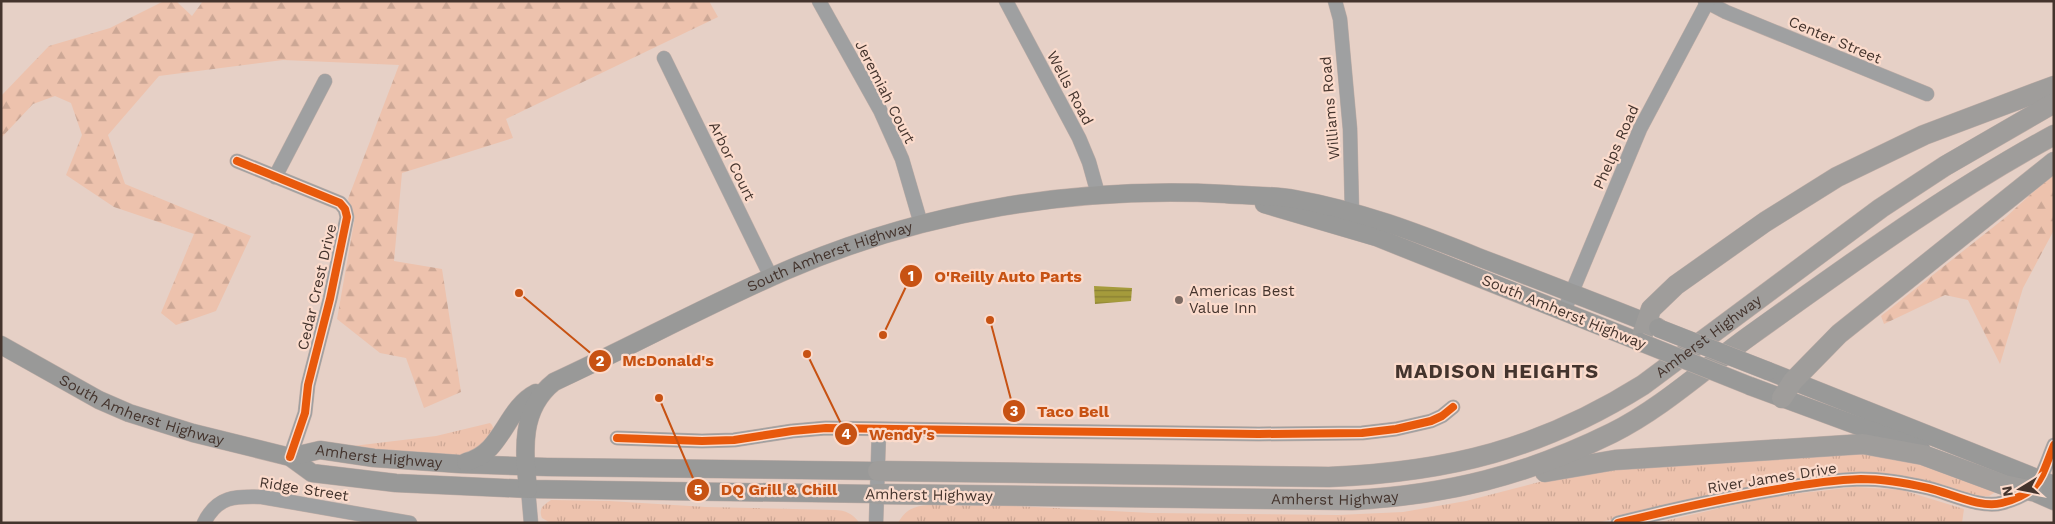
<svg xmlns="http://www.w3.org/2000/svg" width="2055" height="524" font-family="'Work Sans',sans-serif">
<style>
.grass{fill:url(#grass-tufts)}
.forest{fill:url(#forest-firs)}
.water{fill:url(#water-rules)}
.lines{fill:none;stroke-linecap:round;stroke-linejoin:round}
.minor-casing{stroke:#c0aea7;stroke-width:15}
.major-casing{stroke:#c0aea7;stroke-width:19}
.highway-casing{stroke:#c0aea7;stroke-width:21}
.minor{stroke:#9fa0a1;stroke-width:14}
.major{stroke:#999998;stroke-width:18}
.highway{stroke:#9f9d9b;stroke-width:20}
.major-bridge-casing{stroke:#c0aea7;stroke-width:19;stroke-linecap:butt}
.major-bridge{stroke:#999998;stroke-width:18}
.cycleway-casing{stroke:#fbdbcc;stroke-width:11}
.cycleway{stroke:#e8590c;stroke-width:8}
.poi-dot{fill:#7d6b63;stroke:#fbdbcc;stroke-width:2}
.labels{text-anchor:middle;stroke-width:4.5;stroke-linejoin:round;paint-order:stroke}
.street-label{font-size:15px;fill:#44342d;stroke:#fbdbcc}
.poi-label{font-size:15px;fill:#44342d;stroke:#fbdbcc;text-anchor:start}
.district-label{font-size:20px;font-weight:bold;letter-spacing:1px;fill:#44342d;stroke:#fbdbcc}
.leader{fill:none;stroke:#c75213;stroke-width:2}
.callout-dot{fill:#c75213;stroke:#fbdbcc;stroke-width:2}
.mark-label{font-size:15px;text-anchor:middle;font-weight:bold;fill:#fff}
.callout-label{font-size:16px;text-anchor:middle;font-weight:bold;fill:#c75213;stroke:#fbdbcc;stroke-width:4.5;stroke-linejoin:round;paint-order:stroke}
</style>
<defs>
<pattern id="grass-tufts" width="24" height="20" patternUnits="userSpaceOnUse" patternTransform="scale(1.25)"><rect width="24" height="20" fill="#edc2ad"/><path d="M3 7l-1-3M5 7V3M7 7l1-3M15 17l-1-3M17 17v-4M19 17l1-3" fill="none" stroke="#cca795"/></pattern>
<pattern id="forest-firs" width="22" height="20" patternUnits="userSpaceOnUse" patternTransform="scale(1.25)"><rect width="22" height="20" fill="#edc2ad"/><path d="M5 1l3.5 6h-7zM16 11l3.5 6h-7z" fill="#cca795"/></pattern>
<pattern id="water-rules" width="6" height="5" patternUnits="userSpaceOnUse" patternTransform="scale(1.25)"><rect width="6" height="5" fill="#a59b3b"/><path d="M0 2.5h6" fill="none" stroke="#887f32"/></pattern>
</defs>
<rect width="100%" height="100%" fill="#e6d0c6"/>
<g class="grass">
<polygon points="490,423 492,425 494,430 470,457 426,455 353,446 436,436"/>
<path d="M 1807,450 L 1897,455 L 1994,489 L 1994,493 L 1989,496 L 1976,496 L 1901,477 L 1623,517 L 1596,523 L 898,523 C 905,510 914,506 928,505 L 1015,506 L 1151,513 L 1338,515 L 1403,512 L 1466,501 L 1589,469 Z"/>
<polygon points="1855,487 1902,490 1964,509 1962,523 1656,523 1768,497"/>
<path d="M 551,500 L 609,501 L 706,507 L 835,510 C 845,510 854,514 859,523 L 549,522 L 542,518 C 538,508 544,505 551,500 Z"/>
</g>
<g class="forest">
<polygon points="164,1 176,1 192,16 203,1 709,1 718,17 506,119 513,138 402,173 394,261 442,269 461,392 424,408 406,358 380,353 337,319 355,217 348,199 399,65 283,60 159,76 108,135 125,184 251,236 216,311 176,325 161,313 194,234 114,207 66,175 82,135 71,103 55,96 33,104 1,138 1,96 49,46 110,28"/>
<polygon points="2054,173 2054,230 2023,288 2000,364 1968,300 1945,295 1884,324 1881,316 2006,217"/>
</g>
<polygon class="water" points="1094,286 1132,288 1131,301 1095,304"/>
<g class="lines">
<defs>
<g id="minor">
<polyline points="819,1 880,110 902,159 921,224"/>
<polyline points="1006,1 1079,138 1089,162 1098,194"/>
<polyline points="1335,1 1340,19 1350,129 1352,212"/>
<polyline points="1705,1 1726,12 1927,94"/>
<polyline points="664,58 771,277"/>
<polyline points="237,161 340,203 345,209 347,217 330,299 308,385 305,413 290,457"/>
<polyline points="275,177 325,81"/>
<polyline points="1564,311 1640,129 1708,1"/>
<polyline points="617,438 702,441 734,440 792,431 826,428 1259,434 1362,433 1396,429 1431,421 1442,416 1453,407"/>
<polyline points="528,489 531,523"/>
<path d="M 204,523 C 217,496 235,496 262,497 L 410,523"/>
<polyline points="876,523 879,430"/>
<path d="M 1618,523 C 1671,510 1724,498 1778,489 C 1806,484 1833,480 1861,479 C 1883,479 1906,483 1928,488 C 1950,493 1981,509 2002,503 C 2041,492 2040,479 2054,445"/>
</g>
<g id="major">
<polyline points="1264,204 1376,237 1640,342"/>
<path id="s1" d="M 1,345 L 99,400 L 129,413 L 193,433 L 290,457 L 312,473 L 396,483 L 528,489 L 877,494"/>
<polyline points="1768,371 2054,485"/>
<polyline points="1750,386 1921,449"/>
<path id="s2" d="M 290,457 L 320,450 L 374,458 L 459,464 L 547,467 L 878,471"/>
<path d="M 466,462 C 503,453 505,409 536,393"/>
<polyline points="2020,486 2054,501"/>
<path id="s3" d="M 528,489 C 524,450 520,409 554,382 C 632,346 707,305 785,271 C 923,211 1075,186 1225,194 C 1248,196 1272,195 1295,199 C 1358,210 1418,233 1478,257 C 1538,280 1598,303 1658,327"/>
</g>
<g id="highway">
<polyline points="1640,342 1651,309 1676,285 1765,222 1837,177 1924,135 2054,86"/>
<polyline points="1782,398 1793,381 1839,334 2054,162"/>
<path id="s4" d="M 878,471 L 1329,477 C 1449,472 1541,449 1643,385 L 1881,208 L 1945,166 L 2054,103"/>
<polyline points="1545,472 1615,460 1863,444 1923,455 2004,485 2032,491"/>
<path id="s5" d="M 877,494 L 1352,500 C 1447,495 1527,475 1612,433 C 1662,408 1705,368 1751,335 C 1849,265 1947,193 2054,135"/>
</g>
</defs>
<use href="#minor" class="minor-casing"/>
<use href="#major" class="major-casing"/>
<use href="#highway" class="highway-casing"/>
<use href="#minor" class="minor"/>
<use href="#major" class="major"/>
<use href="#highway" class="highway"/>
<defs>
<g id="major-bridge">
<polyline points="1658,328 1768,371"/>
<polyline points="1640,342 1750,386"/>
</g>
</defs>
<use href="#major-bridge" class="major-bridge-casing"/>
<use href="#major-bridge" class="major-bridge"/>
<defs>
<g id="cycleway">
<polyline points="237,161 340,203 345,209 347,217 330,299 308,385 305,413 290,457"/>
<polyline points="617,438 702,441 734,440 792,431 826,428 1259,434 1362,433 1396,429 1431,421 1442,416 1453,407"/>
<path d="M 1618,523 C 1671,510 1724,498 1778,489 C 1806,484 1833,480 1861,479 C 1883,479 1906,483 1928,488 C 1950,493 1981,509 2002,503 C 2041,492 2040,479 2054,445"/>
</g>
</defs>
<use href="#cycleway" class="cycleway-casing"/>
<use href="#cycleway" class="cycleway"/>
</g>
<circle class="poi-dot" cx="1179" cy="300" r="5"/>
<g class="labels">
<g class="street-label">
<text transform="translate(1835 40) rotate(23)" y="5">Center Street</text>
<text transform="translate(1070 88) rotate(62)" y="5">Wells Road</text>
<text transform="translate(885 92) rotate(63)" y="5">Jeremiah Court</text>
<text transform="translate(1330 108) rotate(-95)" y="5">Williams Road</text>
<text transform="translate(1616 147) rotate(-66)" y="5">Phelps Road</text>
<text transform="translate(732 161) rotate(64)" y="5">Arbor Court</text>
<text dy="5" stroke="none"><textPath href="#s3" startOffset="419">South Amherst Highway</textPath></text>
<text transform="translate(317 287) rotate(-77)" y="5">Cedar Crest Drive</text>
<text transform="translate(1564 312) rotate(22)" y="5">South Amherst Highway</text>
<text dy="5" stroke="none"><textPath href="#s4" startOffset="864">Amherst Highway</textPath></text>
<text dy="5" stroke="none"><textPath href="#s1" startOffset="156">South Amherst Highway</textPath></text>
<text dy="5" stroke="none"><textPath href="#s2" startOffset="90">Amherst Highway</textPath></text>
<text transform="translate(1772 478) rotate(-9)" y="5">River James Drive</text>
<text transform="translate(304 489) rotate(9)" y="5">Ridge Street</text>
<text transform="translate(929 495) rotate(1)" y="5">Amherst Highway</text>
<text dy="5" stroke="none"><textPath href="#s5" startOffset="458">Amherst Highway</textPath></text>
</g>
<g class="poi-label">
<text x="1189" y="296">Americas Best<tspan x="1189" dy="17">Value Inn</tspan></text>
</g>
<g class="district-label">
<text x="1497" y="378">MADISON HEIGHTS</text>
</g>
</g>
<path class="leader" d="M883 335L911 276M519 293L600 361M990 320L1014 411M807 354L846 434M659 398L698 490"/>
<g class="callout-dot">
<circle cx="883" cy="335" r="5"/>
<circle cx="519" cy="293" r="5"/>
<circle cx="990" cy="320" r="5"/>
<circle cx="807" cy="354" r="5"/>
<circle cx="659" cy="398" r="5"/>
<circle cx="911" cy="276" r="12"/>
<circle cx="600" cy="361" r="12"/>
<circle cx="1014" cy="411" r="12"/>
<circle cx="846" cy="434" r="12"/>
<circle cx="698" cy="490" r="12"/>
</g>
<g class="mark-label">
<text x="911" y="281">1</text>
<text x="600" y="366">2</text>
<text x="1014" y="416">3</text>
<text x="846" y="439">4</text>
<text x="698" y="495">5</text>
</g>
<g class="callout-label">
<text x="1008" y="282">O'Reilly Auto Parts</text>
<text x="668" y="366">McDonald's</text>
<text x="1073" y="417">Taco Bell</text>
<text x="902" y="440">Wendy's</text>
<text x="779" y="495">DQ Grill &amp; Chill</text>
</g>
<rect width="2055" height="524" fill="none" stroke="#44342d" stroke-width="5"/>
<g transform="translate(2020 489) rotate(260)" stroke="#fbdbcc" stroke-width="4" paint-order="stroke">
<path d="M0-4L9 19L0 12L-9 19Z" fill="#44342d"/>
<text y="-8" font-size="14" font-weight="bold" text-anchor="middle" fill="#44342d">N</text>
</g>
</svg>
